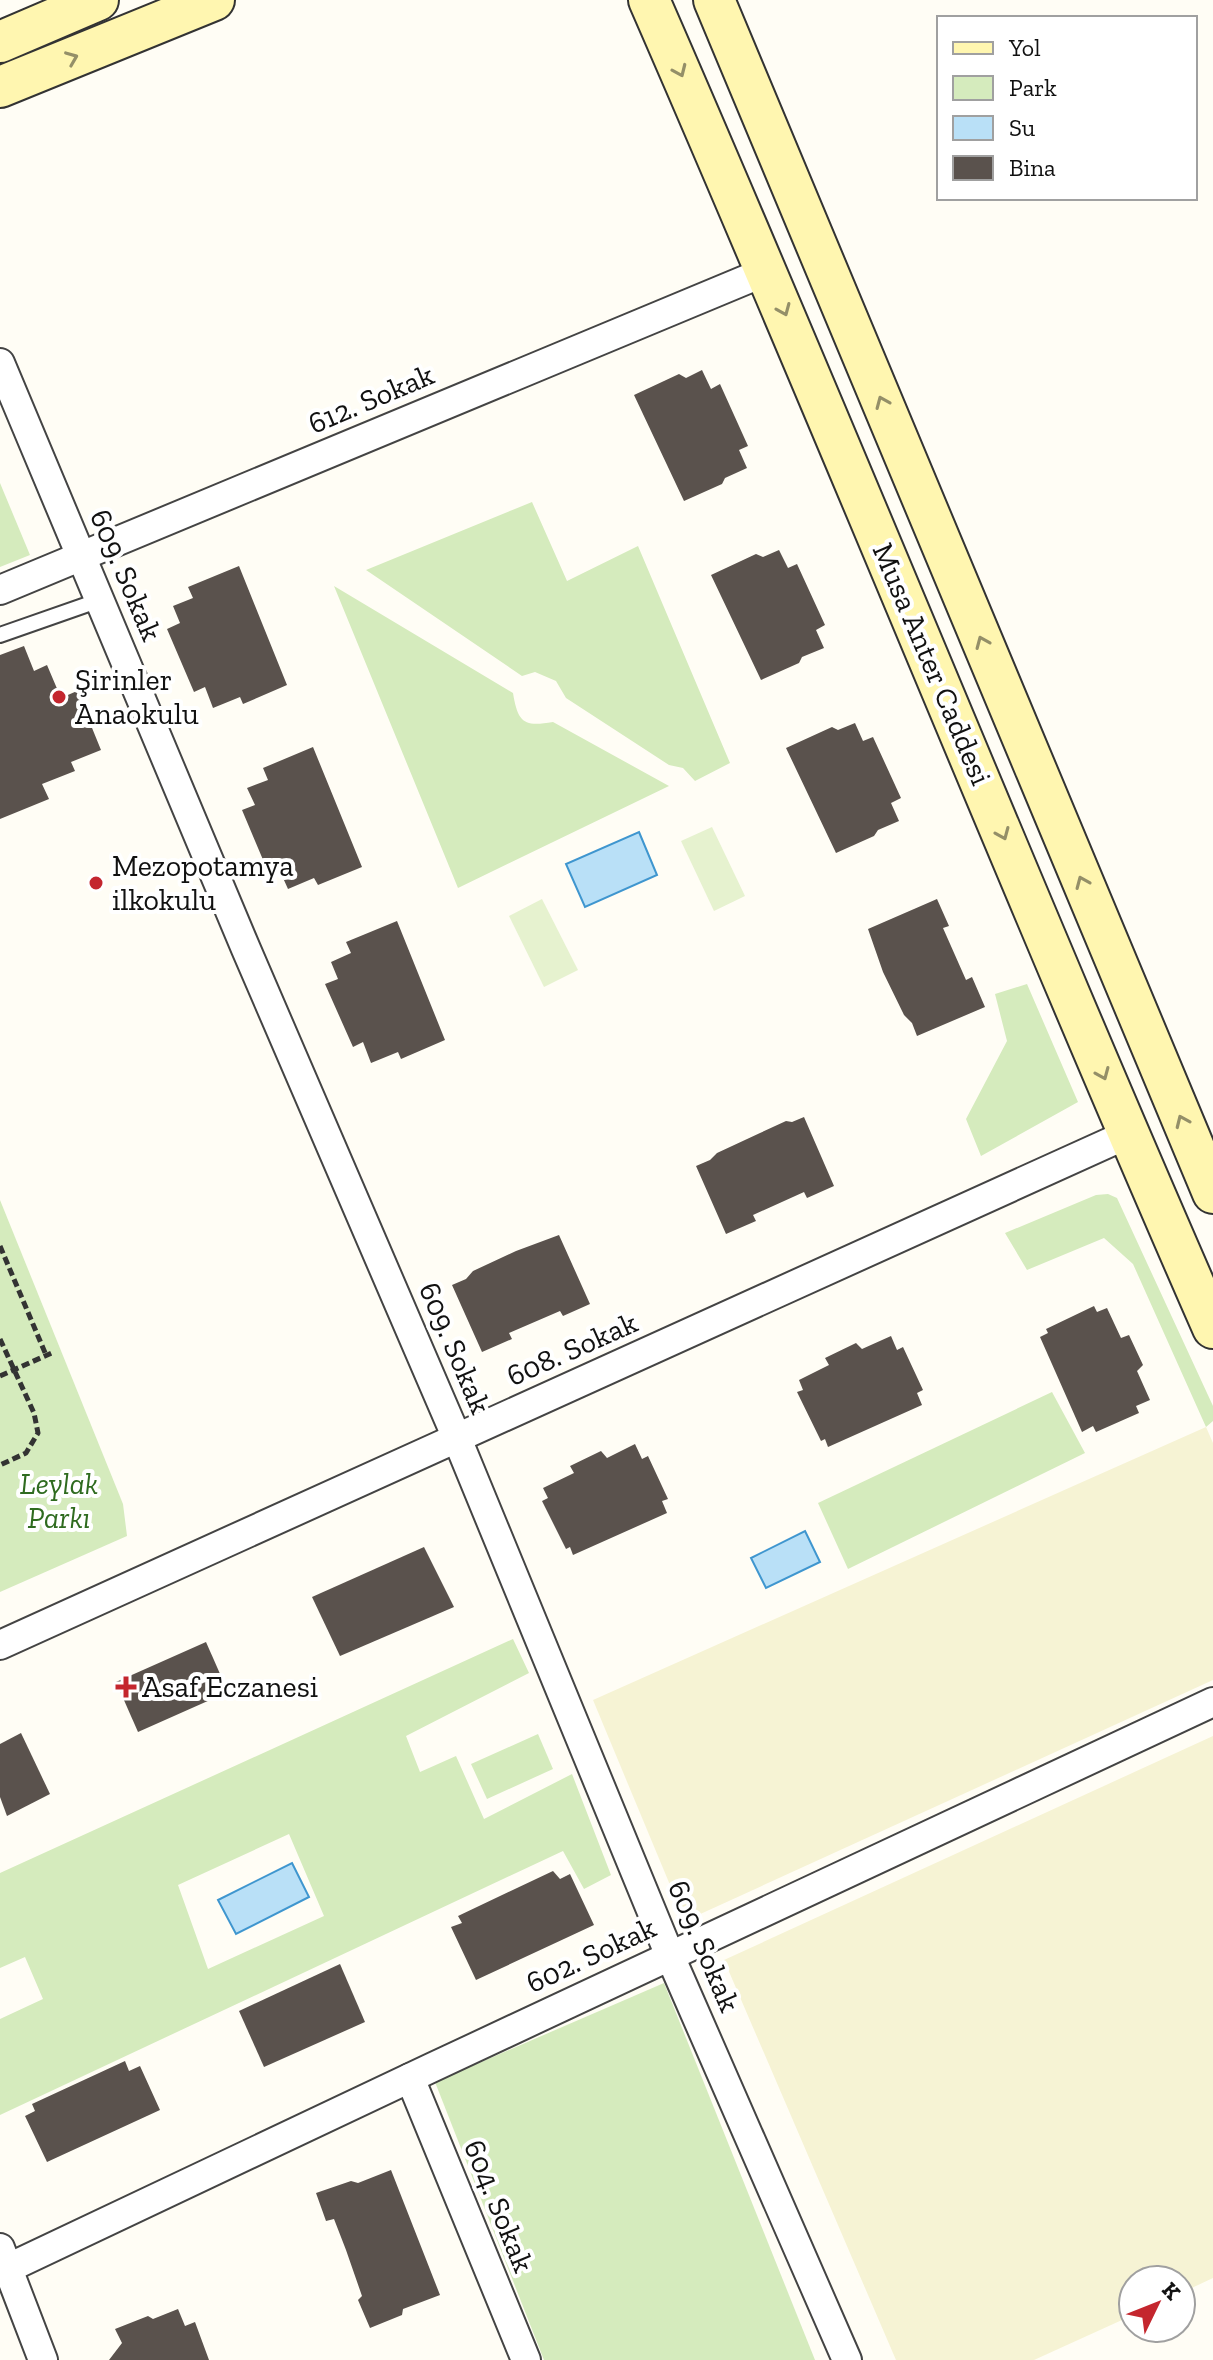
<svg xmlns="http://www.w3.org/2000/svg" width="1213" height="2360" font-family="'Zilla Slab',serif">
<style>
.farmland{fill:#f6f3d4}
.green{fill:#d5ebbd;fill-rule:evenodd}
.pitch{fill:#e6f2cf}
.water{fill:#b9e0f7;stroke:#3f96cf;stroke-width:2}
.building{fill:#5a524d}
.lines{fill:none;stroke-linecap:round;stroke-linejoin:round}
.service-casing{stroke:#444;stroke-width:18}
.minor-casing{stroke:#444;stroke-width:32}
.secondary-casing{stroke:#333;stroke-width:44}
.path{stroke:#333;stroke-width:5;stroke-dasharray:8 4;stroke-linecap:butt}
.service{stroke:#fff;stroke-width:14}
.minor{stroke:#fff;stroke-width:28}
.secondary{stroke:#fff6b0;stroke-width:40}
.oneway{stroke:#948f68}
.poi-dot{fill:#c4262e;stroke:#fff;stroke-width:3}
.labels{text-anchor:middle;stroke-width:8;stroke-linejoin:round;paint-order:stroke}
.street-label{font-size:30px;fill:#111;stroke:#fff}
.poi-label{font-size:30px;fill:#111;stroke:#fff;text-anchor:start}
.park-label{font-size:30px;font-style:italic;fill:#2f6b1f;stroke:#fff}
</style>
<rect width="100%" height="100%" fill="#fffdf5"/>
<g class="farmland">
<polygon points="1206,1427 1213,1443 1213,1680 685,1921 593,1700"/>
<polygon points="1213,1736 1213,2278 1181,2293 1181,2280 1133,2280 1133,2315 1034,2360 896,2360 724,1960"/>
</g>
<g class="green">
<polygon points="0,483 30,555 0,567"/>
<polygon points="532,502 567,581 638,546 730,763 695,781 683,768 669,765 566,698 556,681 535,672 522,676 366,570"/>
<path d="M 334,586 L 513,693 C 518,723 524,727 553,722 L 669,786 L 458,888 Z"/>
<polygon points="1027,984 1078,1102 981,1156 966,1119 1007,1041 995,994"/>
<polygon points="1108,1194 1117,1198 1213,1406 1213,1421 1206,1427 1133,1264 1104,1238 1027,1270 1005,1233 1096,1195"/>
<polygon points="0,1200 123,1504 127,1536 0,1592"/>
<polygon points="1052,1392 1085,1453 848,1569 818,1503"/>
<path d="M 513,1639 L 529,1673 L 406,1736 L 420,1772 L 456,1756 L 484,1819 L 572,1774 L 611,1875 L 584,1889 L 563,1851 L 0,2115 L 0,2019 L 43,1999 L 25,1957 L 0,1968 L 0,1873 ZM 289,1834 L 324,1916 L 208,1969 L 178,1885 Z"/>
<polygon points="538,1734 553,1769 487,1799 471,1764"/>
<polygon points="664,1983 815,2360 544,2360 435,2082"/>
</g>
<g class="pitch">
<polygon points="712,827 745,896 714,911 681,841"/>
<polygon points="542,899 578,970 544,987 509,916"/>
</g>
<g class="water">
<polygon points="639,832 657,875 585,907 566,864"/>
<polygon points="805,1531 820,1562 766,1588 751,1558"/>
<polygon points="292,1863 309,1897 236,1934 218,1900"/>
</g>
<g class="building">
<polygon points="702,370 711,389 720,384 748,446 739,450 747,468 725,478 722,484 684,501 634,395 679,374 686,378"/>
<polygon points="779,550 788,568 797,564 825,625 816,630 824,648 802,657 799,663 761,680 711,575 756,554 763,557"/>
<polygon points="239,566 287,685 243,704 240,697 213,708 205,687 194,692 167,629 180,623 173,606 193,598 188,587"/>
<polygon points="24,646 34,671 47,665 61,698 77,691 101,750 71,762 75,771 42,784 49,799 0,819 0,655"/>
<polygon points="855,723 863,741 873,737 901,798 891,803 899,821 878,830 874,836 836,853 786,748 832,727 838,730"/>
<polygon points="313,747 362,867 318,885 314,878 288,889 279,869 269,874 242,810 255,805 247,788 268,780 263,768"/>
<polygon points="937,899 949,926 943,928 966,980 972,977 985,1007 917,1036 912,1023 904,1015 883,972 868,929"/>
<polygon points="397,921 445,1040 401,1059 398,1052 371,1063 363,1042 353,1047 325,984 338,979 331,962 351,953 346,942"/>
<polygon points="804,1117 834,1186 807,1198 804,1192 753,1215 756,1221 726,1234 696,1166 710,1160 717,1153 760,1133 786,1121 792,1122"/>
<polygon points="559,1235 590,1304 563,1316 560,1311 509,1333 512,1339 482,1352 452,1285 466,1279 473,1271 516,1251"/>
<polygon points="1094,1306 1097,1312 1107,1308 1121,1338 1129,1335 1143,1365 1137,1371 1150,1400 1136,1406 1139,1413 1096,1432 1093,1426 1082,1432 1040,1337 1048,1333 1046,1329"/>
<polygon points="891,1336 897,1350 903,1347 923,1390 917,1393 922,1405 828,1447 825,1439 821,1441 797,1392 803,1390 799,1380 829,1365 825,1358 856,1343 862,1349"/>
<polygon points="635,1444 642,1459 648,1456 668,1499 662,1501 667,1513 573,1555 570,1547 566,1549 542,1501 548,1498 543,1488 574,1473 570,1466 601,1451 607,1458"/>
<polygon points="424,1547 454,1607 340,1656 312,1597"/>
<polygon points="206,1642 228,1692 138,1732 116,1682"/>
<polygon points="21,1733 50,1794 7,1816 0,1797 0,1744"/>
<polygon points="553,1871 560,1879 570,1874 594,1925 476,1980 451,1927 462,1923 458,1916"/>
<polygon points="340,1964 365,2022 264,2067 239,2011"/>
<polygon points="125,2061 129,2071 140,2066 160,2110 47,2162 25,2116 35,2111 32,2104"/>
<polygon points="391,2170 440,2295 403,2309 402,2315 370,2328 358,2300 362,2296 346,2250 334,2219 326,2221 316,2193 351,2181 358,2183"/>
<polygon points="178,2309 185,2326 195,2322 209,2360 109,2360 122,2343 115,2329 148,2316 153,2319"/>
</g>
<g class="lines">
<defs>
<polyline id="service" points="0,635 100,600"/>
<g id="minor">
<polyline points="0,363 246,949 456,1436 670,1956 847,2360"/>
<polyline points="0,590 767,271"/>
<polyline points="0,1645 1128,1134"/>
<polyline points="410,2078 526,2360"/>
<polyline points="0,2248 43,2360"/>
<polyline points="0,2272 431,2068 1213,1702"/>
</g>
<g id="secondary">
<path d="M 649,0 C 842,441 1020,888 1213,1328"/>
<polyline points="714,0 1213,1193"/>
<polyline points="0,42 98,0"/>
<polyline points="0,87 214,0"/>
</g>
</defs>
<use href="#service" class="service-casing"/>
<use href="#minor" class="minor-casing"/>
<use href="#secondary" class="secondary-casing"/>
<g class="path">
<polyline points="0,1246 46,1355"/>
<polyline points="0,1339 34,1413 38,1433 26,1453 0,1465"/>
<polyline points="0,1376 54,1352"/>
</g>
<use href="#service" class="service"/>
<use href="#minor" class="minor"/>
<use href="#secondary" class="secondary"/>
</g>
<defs><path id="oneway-chevron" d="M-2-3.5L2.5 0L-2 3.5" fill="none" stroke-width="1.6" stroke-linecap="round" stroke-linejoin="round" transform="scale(2)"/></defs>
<g class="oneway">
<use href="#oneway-chevron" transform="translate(72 58) rotate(-22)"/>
<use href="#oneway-chevron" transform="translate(680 71) rotate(66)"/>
<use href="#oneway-chevron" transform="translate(784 310) rotate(67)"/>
<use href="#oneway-chevron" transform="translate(882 402) rotate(-113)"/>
<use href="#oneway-chevron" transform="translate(982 642) rotate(-113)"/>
<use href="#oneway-chevron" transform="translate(1003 834) rotate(67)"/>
<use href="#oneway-chevron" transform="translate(1082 882) rotate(-113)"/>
<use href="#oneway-chevron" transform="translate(1103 1074) rotate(67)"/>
<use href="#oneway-chevron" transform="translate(1182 1121) rotate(-114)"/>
</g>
<g class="poi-dot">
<circle cx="59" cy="697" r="8"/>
<circle cx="96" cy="883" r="8"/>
<path d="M122 1675h8v8h8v8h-8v8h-8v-8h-8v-8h8z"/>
</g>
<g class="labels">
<g class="street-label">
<text transform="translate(371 399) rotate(-23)" y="10">612. Sokak</text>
<text transform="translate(126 575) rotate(67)" y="10">609. Sokak</text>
<text transform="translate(932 664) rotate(67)" y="10">Musa Anter Caddesi</text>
<text transform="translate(455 1348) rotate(67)" y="10">609. Sokak</text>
<text transform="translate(572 1349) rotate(-24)" y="10">608. Sokak</text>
<text transform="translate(704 1946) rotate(67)" y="10">609. Sokak</text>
<text transform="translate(591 1955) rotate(-25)" y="10">602. Sokak</text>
<text transform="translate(499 2206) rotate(68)" y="10">604. Sokak</text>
</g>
<g class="poi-label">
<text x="75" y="690">Şirinler<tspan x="75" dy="34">Anaokulu</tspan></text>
<text x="112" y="876">Mezopotamya<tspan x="112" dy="34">ilkokulu</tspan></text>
<text x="142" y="1697">Asaf Eczanesi</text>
</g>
<g class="park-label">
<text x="59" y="1494">Leylak<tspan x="59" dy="34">Parkı</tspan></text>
</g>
</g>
<rect x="937" y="16" width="260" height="184" fill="#ffffff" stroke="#a0a0a0" stroke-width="2"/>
<rect x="953" y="42" width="40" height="12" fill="#fff6b0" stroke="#a0a0a0" stroke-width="2"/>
<text x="1009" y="56" font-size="24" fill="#111111">Yol</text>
<rect x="953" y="76" width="40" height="24" fill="#d5ebbd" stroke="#a0a0a0" stroke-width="2"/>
<text x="1009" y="96" font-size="24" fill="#111111">Park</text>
<rect x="953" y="116" width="40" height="24" fill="#b9e0f7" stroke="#a0a0a0" stroke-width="2"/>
<text x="1009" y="136" font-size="24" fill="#111111">Su</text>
<rect x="953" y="156" width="40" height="24" fill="#5a524d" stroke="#a0a0a0" stroke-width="2"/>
<text x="1009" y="176" font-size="24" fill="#111111">Bina</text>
<g transform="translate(1157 2304) rotate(47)"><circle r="38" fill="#ffffff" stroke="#a0a0a0" stroke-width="2"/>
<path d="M0-6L14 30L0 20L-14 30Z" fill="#c4262e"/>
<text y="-12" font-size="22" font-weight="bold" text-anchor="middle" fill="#111111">K</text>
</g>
</svg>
